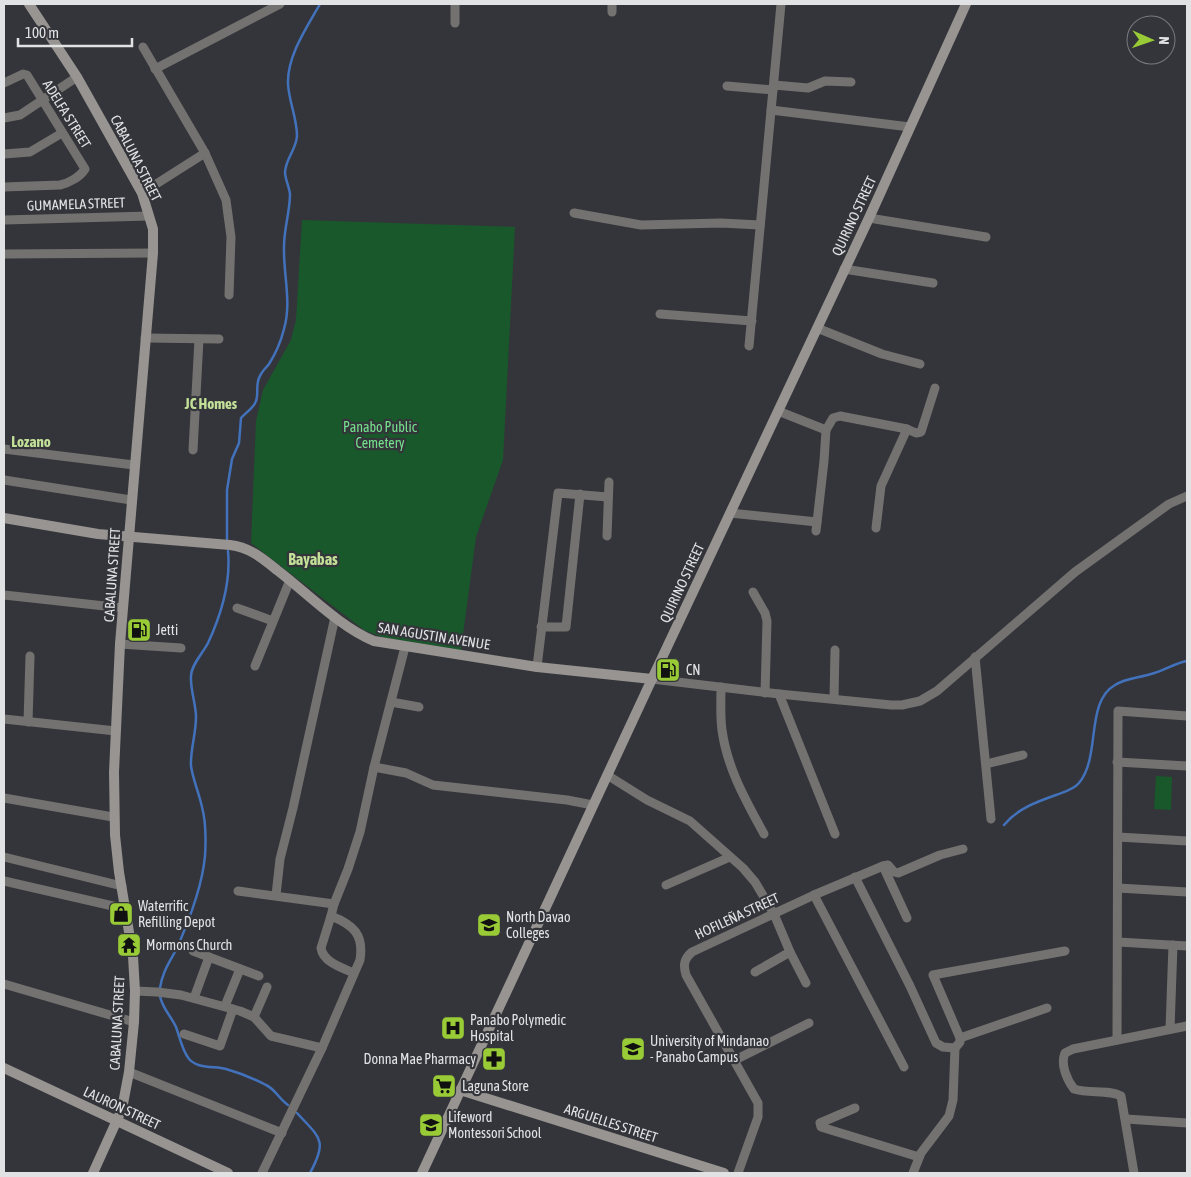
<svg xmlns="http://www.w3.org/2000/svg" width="1191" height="1177" font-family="'Asap Condensed',sans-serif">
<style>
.green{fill:#19582b}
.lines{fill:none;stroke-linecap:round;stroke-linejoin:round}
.stream{stroke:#4372bc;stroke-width:2.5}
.street{stroke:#747270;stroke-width:9}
.secondary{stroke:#979491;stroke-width:10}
.labels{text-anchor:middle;stroke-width:4.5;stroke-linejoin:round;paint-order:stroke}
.street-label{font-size:14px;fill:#e1e2e4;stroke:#34353a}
.park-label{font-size:14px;fill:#74e28d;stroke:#34353a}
.poi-label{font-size:14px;fill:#e1e2e4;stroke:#34353a;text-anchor:start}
.neighbourhood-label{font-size:15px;font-weight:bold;fill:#c2e098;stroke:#34353a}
.quarter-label{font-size:16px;font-weight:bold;fill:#c2e098;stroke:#34353a}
</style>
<rect width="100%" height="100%" fill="#34353a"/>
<g class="green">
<polygon points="302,220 515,227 503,460 476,537 461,650 382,637 364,630 251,543 256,421 263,390 291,340 296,320"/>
<polygon points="1156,776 1172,777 1171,810 1154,809"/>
</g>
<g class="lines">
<g class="stream">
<path d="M 227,539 L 227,490 L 232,459 L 239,443 L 241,418 C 246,412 254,408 256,401 C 259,393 255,384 260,376 C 262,371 266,368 269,364 C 276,353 281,341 284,329 C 292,302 283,274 284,246 C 284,229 290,211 290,194 C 289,186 285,179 285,172 C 286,158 296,150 297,136 C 297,118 289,102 288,84 C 287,56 307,27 320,4"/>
<path d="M 1004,825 C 1017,809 1036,802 1056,795 C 1064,792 1073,790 1079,783 C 1101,757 1085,702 1115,685 C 1126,678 1139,678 1151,674 C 1164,671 1175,663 1187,661"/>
<path d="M 160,988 C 162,973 169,963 176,950 C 189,921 202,888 205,856 C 206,840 206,822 202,807 C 199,793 193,780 191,766 C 190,751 196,734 196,717 C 196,704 190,689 191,676 C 191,665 203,653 208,643 C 221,615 231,583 228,551"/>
<path d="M 160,996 C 162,1008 171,1016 176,1027 C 180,1038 182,1050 189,1059 C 198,1069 214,1066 226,1069 C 240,1073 253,1078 266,1085 C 275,1089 279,1099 288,1105"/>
<path d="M 297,1113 C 320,1138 328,1140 310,1173"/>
</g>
<g class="street">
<polyline points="455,4 455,23"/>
<polyline points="612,12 612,4"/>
<polyline points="143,47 205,153 226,200 231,237 229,295"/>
<polyline points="155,69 280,4"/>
<path d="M 4,83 L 23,74 L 27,75 L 85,169 C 80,177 69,183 60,185 L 4,187"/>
<polyline points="774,85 808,88 825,81 851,82"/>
<polyline points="727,86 773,90"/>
<polyline points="771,110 910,127"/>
<polyline points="4,118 20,115 77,77"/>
<polyline points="4,154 30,152 62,133"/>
<polyline points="142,193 205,153"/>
<polyline points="574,213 641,225 721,223 760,225"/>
<polyline points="869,218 986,237"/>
<polyline points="4,220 149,216"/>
<polyline points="4,254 153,253"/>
<polyline points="844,269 933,283"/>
<polyline points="660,314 752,321"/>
<polyline points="817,328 882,354 920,364"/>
<polyline points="145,338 219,339"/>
<polyline points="749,346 781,4"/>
<polyline points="778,411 826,430"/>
<polyline points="4,449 134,465"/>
<polyline points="193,450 199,339"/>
<polyline points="4,480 131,500"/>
<polyline points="730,513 817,522"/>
<polyline points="876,528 881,486 907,429"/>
<polyline points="816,531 824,461 826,430 833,418 840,416 907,429 916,433 921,432 935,388"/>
<polyline points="607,536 609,482"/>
<polyline points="753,592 765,613 767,621 765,693"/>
<polyline points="4,595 123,608"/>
<polyline points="237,608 273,621"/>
<polyline points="541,627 566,627 580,494"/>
<polyline points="120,644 181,648"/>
<polyline points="975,657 991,819"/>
<polyline points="255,666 290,580"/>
<polyline points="537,667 558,493 608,497"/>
<polyline points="652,679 779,694 891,705 902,705 920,701 937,691 1075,572 1169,504 1187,496"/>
<path d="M 721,687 C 721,701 720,716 722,730 C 727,768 746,801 764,834"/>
<polyline points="779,694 835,834"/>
<polyline points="834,699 835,650"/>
<polyline points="391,702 419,707"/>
<polyline points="4,719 116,731"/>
<polyline points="28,722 30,656"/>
<polyline points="1117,762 1187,766"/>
<polyline points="986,764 1023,755"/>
<polyline points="374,767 406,773 433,785 567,800 593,805"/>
<polyline points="607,775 647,800 690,821 743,868 755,882 774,914 790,952 806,983"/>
<polyline points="4,798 113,817"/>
<polyline points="1118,837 1187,841"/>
<polyline points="4,857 122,886"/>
<polyline points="883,866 907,918"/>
<polyline points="855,877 910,986 936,1043 943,1047 955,1048"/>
<polyline points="4,881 126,909"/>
<polyline points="666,885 730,857"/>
<polyline points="1118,888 1187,892"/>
<polyline points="238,891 334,904"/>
<polyline points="276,895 280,859 293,808 335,617"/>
<polyline points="814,895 904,1067"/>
<path d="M 331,916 L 321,948 C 323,962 342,968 354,973"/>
<polyline points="1118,942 1187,946"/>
<polyline points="193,951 259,976"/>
<polyline points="755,972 790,952"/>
<polyline points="4,984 134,1022"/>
<polyline points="135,991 157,992 181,995 240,1011 254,1017 271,1036 322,1048"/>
<polyline points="194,998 209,957"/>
<polyline points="225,1006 240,969"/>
<polyline points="254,1017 267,987"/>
<polyline points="1170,1029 1173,945"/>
<polyline points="184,1034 220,1046 233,1009"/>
<polyline points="960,1038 1047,1008"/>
<polyline points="1117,1040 1118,711 1187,716"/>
<polyline points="735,1060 809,1023"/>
<polyline points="129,1072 282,1133"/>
<polyline points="855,1108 820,1123 821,1127 919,1157"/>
<polyline points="1126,1119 1187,1123"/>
<path d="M 262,1173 L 322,1048 L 360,960 C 364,935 354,925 331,916 L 334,904 L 348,869 L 360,832 L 374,767 L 405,647"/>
<path d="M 738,1173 L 758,1117 L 758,1103 L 686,975 C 683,965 684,959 692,952 L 814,895 L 883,866 L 888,865 L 894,872 L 898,873 L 940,855 L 963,849"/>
<polyline points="913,1173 921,1153 949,1116 953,1100 955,1048 960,1042 960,1038 933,975 1065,951"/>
<path d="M 1134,1173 L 1121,1096 C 1108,1089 1089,1094 1074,1089 C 1067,1080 1060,1064 1065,1053 L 1073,1049 L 1187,1026"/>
</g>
<g class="secondary">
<polyline points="29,4 77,77 142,193 153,229 153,253 120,644 114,772 115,835 119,872 133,956 135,991 134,1022 129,1072 122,1109 93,1173"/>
<path d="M 4,518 L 98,534 L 230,545 C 249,547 262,558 277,570 C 306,592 341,628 374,641 L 537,667 L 652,679"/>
<polyline points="4,1068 228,1173"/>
<polyline points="460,1090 724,1173"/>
<polyline points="422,1173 652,679 869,218 966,4"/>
</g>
</g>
<defs>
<symbol id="fuel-square" viewBox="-11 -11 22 22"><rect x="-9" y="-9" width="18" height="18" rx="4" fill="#99cb36" stroke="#34353a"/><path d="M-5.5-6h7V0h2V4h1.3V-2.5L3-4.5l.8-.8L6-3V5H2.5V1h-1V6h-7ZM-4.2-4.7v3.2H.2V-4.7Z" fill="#111"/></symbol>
<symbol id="shop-square" viewBox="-11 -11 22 22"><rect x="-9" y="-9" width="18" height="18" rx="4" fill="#99cb36" stroke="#34353a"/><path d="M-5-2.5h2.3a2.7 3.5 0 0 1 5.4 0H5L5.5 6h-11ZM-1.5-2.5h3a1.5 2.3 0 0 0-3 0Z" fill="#111"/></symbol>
<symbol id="university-square" viewBox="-11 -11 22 22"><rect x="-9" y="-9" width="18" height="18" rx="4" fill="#99cb36" stroke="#34353a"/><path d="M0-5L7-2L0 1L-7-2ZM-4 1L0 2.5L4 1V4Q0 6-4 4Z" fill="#111"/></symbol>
<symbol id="temple-square" viewBox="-11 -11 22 22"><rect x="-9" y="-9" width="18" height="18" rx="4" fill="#99cb36" stroke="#34353a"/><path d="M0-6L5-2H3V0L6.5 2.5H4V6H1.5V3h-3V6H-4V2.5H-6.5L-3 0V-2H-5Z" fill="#111"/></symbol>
<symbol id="hospital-square" viewBox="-11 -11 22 22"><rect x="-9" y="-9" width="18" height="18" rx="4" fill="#99cb36" stroke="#34353a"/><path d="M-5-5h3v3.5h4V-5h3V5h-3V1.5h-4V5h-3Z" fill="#111"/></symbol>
<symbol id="pharmacy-square" viewBox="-11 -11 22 22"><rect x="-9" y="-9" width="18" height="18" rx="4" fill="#99cb36" stroke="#34353a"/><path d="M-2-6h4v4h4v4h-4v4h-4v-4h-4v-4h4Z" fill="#111"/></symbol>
<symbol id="supermarket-square" viewBox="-11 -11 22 22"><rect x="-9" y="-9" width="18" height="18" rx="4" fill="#99cb36" stroke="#34353a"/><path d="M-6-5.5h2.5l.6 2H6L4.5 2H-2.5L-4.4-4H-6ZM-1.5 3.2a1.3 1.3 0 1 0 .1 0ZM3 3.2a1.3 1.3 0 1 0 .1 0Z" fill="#111"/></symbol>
<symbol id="school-square" viewBox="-11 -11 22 22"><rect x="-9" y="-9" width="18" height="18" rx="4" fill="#99cb36" stroke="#34353a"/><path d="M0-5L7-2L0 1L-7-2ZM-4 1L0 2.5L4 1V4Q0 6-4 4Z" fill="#111"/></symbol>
</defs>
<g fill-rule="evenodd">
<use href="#fuel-square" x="125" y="616" width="28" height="28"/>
<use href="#fuel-square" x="654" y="656" width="28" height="28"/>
<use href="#shop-square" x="107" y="900" width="28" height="28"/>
<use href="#university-square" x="475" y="911" width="28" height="28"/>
<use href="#temple-square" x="115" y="931" width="28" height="28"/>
<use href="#hospital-square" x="439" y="1014" width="28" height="28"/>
<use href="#university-square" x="619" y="1035" width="28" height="28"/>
<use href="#pharmacy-square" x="480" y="1045" width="28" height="28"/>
<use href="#supermarket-square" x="430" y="1072" width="28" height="28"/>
<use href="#school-square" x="417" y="1111" width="28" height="28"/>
</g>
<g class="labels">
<g class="street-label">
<text transform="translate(67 114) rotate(58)" y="5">ADELFA STREET</text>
<text transform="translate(136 158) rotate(63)" y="5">CABALUNA STREET</text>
<text transform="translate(76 204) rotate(-2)" y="5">GUMAMELA STREET</text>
<text transform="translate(854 216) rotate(-65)" y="5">QUIRINO STREET</text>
<text transform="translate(112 575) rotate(-86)" y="5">CABALUNA STREET</text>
<text transform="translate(682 583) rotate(-65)" y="5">QUIRINO STREET</text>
<text transform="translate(434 636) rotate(9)" y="5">SAN AGUSTIN AVENUE</text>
<text transform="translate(737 916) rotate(-25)" y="5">HOFILEÑA STREET</text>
<text transform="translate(117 1023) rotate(-87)" y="5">CABALUNA STREET</text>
<text transform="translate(122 1108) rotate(25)" y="5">LAURON STREET</text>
<text transform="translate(611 1123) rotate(18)" y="5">ARGUELLES STREET</text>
</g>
<g class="park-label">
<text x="380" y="432">Panabo Public<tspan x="380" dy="16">Cemetery</tspan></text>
</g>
<g class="poi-label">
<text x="156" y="635">Jetti</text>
<text x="686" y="675">CN</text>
<text x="138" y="911">Waterrific<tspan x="138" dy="16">Refilling Depot</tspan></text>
<text x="506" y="922">North Davao<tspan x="506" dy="16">Colleges</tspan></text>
<text x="146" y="950">Mormons Church</text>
<text x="470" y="1025">Panabo Polymedic<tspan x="470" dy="16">Hospital</tspan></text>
<text x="650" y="1046">University of Mindanao<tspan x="650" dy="16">- Panabo Campus</tspan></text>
<text x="476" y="1064" text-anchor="end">Donna Mae Pharmacy</text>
<text x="462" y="1091">Laguna Store</text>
<text x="448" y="1122">Lifeword<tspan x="448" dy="16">Montessori School</tspan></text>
</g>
<g class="neighbourhood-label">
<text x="211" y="409">JC Homes</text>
<text x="31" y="447">Lozano</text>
</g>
<g class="quarter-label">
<text x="313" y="565">Bayabas</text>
</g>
</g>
<rect width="1191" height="1177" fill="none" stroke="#e1e2e4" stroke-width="10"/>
<g transform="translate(1151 40) rotate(92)"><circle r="24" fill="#34353a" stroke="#797a7e"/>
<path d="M0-4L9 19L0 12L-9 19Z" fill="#99cb36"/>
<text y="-8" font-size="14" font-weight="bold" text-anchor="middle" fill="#e1e2e4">N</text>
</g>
<path d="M18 38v8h114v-8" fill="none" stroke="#e1e2e4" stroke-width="2.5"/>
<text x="25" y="38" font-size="15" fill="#e1e2e4" stroke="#34353a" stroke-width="4" paint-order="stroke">100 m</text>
</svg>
